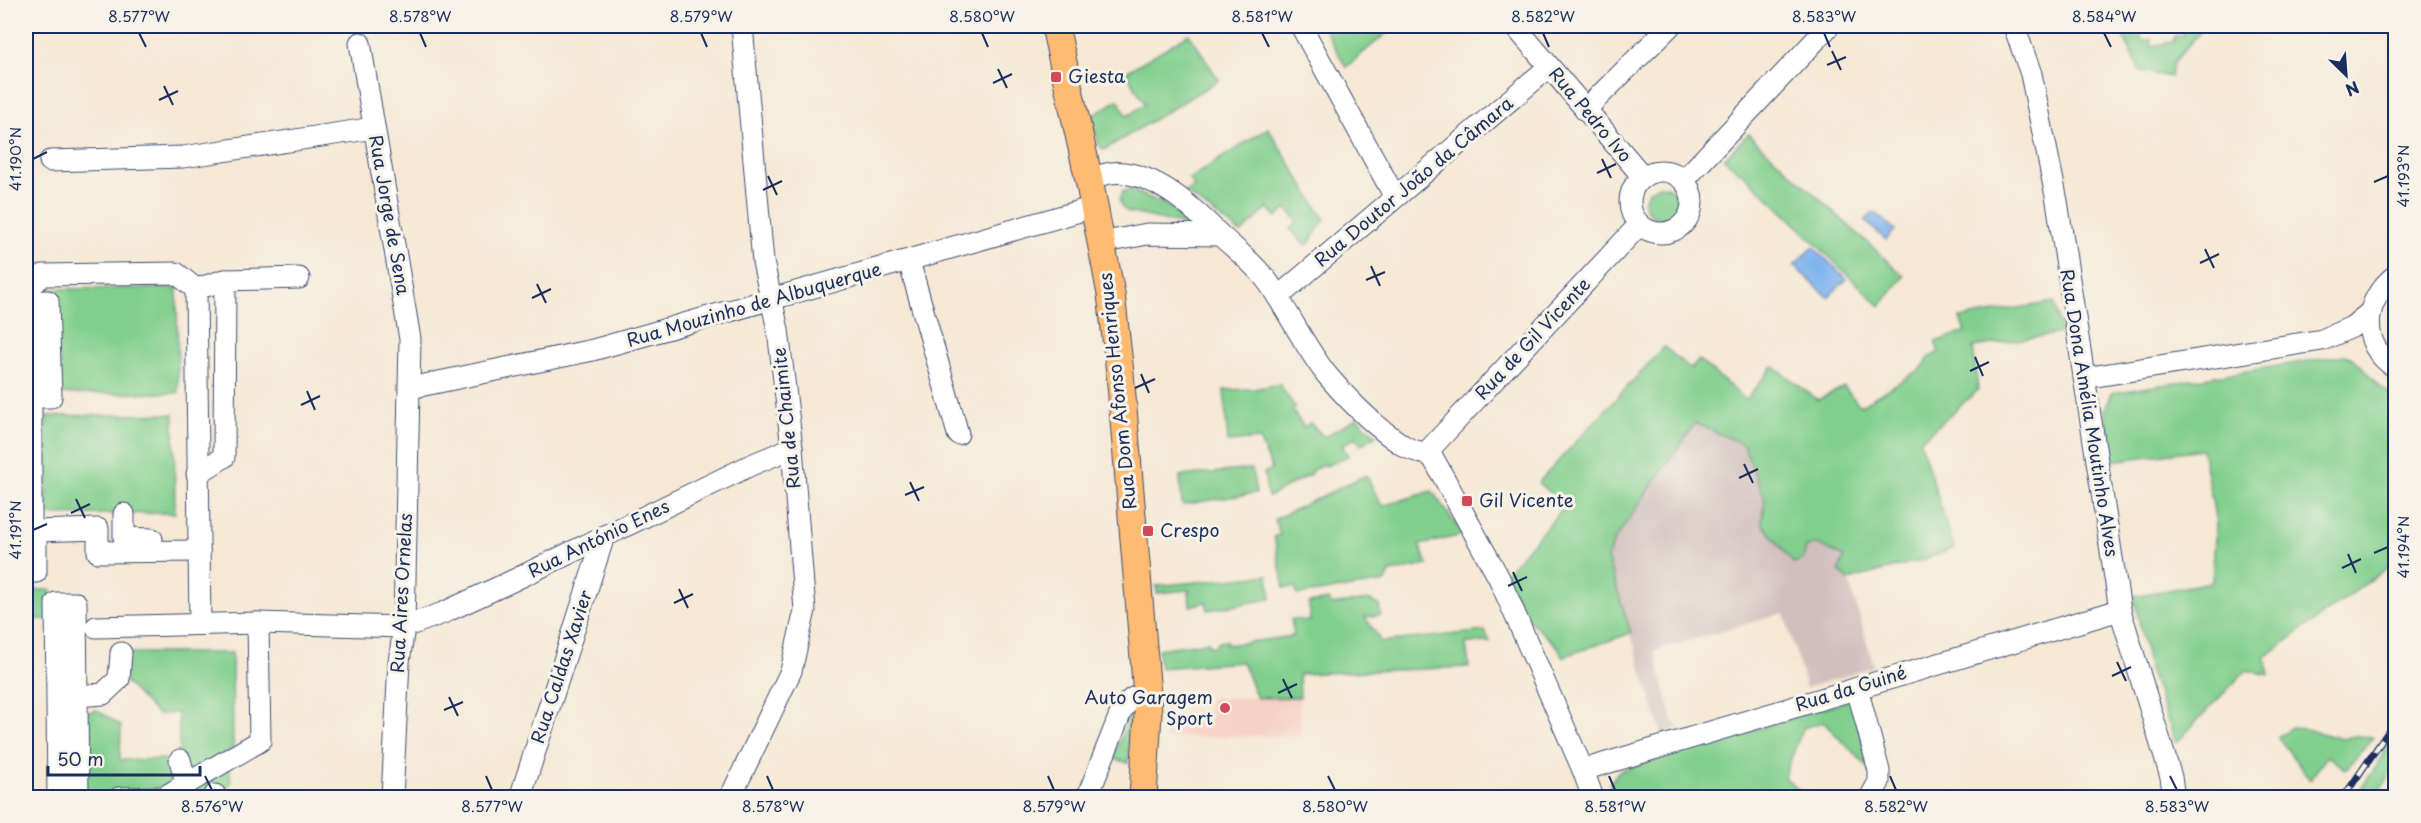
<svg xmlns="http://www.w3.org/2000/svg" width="2421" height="823" font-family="'Playpen Sans',sans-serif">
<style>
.built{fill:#f6d2c4}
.industrial{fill:#d1bfbe}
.green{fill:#81cf8d;stroke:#4e7f76;stroke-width:1.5}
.water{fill:#7fb4ed;stroke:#4d72a6;stroke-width:1.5}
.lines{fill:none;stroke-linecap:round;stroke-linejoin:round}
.minor-casing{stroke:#3c4b70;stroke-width:23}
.major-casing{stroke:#3c4b70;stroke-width:29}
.minor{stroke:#fff;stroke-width:21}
.major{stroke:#ffbb71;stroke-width:27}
.rail-casing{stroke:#1b2f5e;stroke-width:7}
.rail{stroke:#f7f3e8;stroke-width:4.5;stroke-dasharray:14;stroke-linecap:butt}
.ticks{fill:none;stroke:#1b2f5e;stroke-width:2}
.poi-dot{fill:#d1495b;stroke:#f7f3e8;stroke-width:2}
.labels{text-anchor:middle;stroke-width:6;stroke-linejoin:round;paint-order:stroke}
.poi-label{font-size:18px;fill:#1b2f5e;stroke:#f7f3e8;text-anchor:start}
.street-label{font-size:18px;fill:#1b2f5e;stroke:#f7f3e8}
.neatline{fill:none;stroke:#1b2f5e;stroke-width:2}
.ticks-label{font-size:15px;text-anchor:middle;fill:#1b2f5e}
</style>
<rect width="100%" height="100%" fill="#f7f3e8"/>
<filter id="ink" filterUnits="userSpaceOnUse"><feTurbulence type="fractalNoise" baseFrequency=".0167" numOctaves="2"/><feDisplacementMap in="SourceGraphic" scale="12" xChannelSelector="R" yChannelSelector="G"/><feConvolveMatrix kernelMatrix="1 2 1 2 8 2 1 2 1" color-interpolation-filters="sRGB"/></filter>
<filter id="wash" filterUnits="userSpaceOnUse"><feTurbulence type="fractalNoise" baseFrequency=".008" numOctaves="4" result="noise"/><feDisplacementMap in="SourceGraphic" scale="24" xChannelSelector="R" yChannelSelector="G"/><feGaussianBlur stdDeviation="1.35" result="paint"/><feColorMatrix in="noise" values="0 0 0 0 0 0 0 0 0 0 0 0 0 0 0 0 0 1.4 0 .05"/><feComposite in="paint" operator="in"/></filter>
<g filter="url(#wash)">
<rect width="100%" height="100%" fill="#f6e8d4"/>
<polygon class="built" points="1300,697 1301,735 1165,738 1163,721 1210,719 1210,698"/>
<polygon class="industrial" points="1695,423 1742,443 1765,499 1762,523 1806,547 1818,544 1845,558 1839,571 1849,580 1874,667 1806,688 1784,613 1654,651 1673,721 1679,727 1662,734 1607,558 1615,539"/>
<g class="green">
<polygon points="1323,26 1395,26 1346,67"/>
<polygon points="2118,26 2139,26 2142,42 2151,39 2152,46 2173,42 2175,36 2183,35 2181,26 2205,26 2174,62 2170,77 2140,71"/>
<polygon points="1189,34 1219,80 1104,150 1099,145 1092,116 1118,100 1127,116 1145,104 1126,72"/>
<path d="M 1268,128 L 1325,220 C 1316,228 1315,238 1306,246 L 1290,229 L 1298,221 L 1286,209 L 1277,217 L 1268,208 L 1241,233 L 1185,192 L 1195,186 L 1189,179 Z"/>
<polygon points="1748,134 1904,276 1880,306 1751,181 1724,159"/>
<circle cx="1661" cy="202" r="16"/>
<polygon points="1129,189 1166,205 1196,223 1193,227 1128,212 1122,207 1119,199 1123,192"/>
<polygon points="177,288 178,393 52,394 51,289"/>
<polygon points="2054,302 2062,333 1973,347 1978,390 1920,441 1954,548 1925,559 1849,580 1839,571 1844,557 1818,544 1806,547 1803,560 1793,563 1762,523 1765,499 1743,444 1695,423 1615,539 1607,558 1631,633 1562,657 1559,648 1523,615 1505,574 1566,505 1538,483 1664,347 1691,369 1699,360 1746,400 1773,366 1818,400 1844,387 1860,406 1921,369 1930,357 1939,352 1935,342 1965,332 1960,318"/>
<path d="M 2345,355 C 2366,361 2369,387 2395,395 L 2395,562 L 2265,657 L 2269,675 L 2246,670 L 2176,743 L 2149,669 L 2134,596 L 2212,582 L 2216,522 L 2202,449 L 2112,461 L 2105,409 L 2112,393 Z"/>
<polygon points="1279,384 1295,407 1292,410 1304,427 1310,423 1324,437 1357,418 1376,435 1361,445 1356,437 1342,445 1348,456 1326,466 1324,464 1311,471 1311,474 1268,497 1264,473 1272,469 1259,439 1228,442 1224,390 1254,389"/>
<polygon points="174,414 175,513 47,515 46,416"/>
<polygon points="1252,469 1256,493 1182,505 1180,476"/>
<polygon points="1366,475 1382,506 1432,491 1463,535 1419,545 1428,565 1390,572 1386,582 1297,595 1295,587 1284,588 1274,536 1280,535 1275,519"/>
<polygon points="1268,575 1271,599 1208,610 1206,602 1190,606 1189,590 1157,593 1156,586"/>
<polygon points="26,590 51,590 50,619 26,619"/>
<polygon points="1330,600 1331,605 1368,600 1379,605 1381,615 1365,617 1381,642 1485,631 1490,642 1466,643 1469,667 1299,674 1300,697 1257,698 1242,662 1160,668 1158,649 1209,642 1209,646 1216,646 1217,642 1227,641 1226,645 1294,636 1291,619 1310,621 1309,603"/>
<polygon points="125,653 232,653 233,749 147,794 84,797 83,713 97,710 121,726 120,760 180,759 178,713 157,714 125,682"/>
<polygon points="1851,700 1870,769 1823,722 1803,728 1784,777 1807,797 1613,798 1610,783 1619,771"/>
<polygon points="1127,720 1132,723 1128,763 1113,758"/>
<polygon points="2290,728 2306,729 2342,739 2355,736 2374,737 2346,769 2327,756 2310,780 2278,737"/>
<path d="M 2390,741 L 2395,741 C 2396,767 2390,777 2374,797 L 2355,797 L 2381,760 Z"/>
<polygon points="229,765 231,783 217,797 171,798"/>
<polygon points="1523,789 1522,797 1490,797 1491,790"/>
</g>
<g class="water">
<polygon points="1874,212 1895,230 1886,240 1865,221"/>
<polygon points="1813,247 1847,279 1828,297 1794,266"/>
</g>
</g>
<g filter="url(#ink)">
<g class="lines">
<defs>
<g id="minor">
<polyline points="1301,26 1395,197"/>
<polyline points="1515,26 1643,177"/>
<polyline points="2014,26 2031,74 2057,201 2120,610 2171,777 2174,798"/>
<polyline points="360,43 410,339 404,627 399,662 392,798"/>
<polyline points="1585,110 1670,26"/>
<polyline points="50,161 183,157 374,128"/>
<circle cx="1661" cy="202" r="31"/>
<path d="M 1089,180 C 1101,175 1112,171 1124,173 C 1162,178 1194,209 1219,234 C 1236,250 1254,263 1268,282 C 1289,312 1304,346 1327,375 C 1349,401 1375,427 1404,446 C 1413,452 1424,451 1433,458 L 1499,578 L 1583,770 L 1593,798"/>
<polyline points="1684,180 1829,26"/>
<polyline points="1101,243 1147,234 1220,235"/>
<polyline points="909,261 958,434"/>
<path d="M 2396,275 C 2363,300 2358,344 2396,368"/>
<polyline points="1278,297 1549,67"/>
<polyline points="30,302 48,301 51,397 30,397"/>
<polyline points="2084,378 2322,340 2352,327 2369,313"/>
<polyline points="410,388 593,350 1094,207"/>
<polyline points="1426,453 1639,225"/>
<polyline points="197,474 224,457 225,280"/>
<polyline points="124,514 124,538 152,539"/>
<polyline points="36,531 31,524 31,286 43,275 176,273 196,289"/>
<polyline points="26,572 36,572 36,531 98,529 98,552 199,551"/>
<polyline points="200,624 196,289 225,280 299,278"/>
<polyline points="96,627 258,623 404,627 443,613 512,581 751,465 792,448"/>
<polyline points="1857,688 1879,771 1879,782 1870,798"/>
<polyline points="77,696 103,694 119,679 121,653"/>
<polyline points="180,760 184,775 189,782"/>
<polyline points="1583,770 2120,610"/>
<polyline points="215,795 215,798"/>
<polyline points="58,798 56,603 76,603 78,798"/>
<polyline points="119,798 164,797 260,741 258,623"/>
<polyline points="520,798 604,536"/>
<polyline points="730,798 791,671 805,610 792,448 778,330 763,262 742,26"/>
<path d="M 1087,798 L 1121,712 C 1128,700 1133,696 1147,694"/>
</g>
<polyline id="major" points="1055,26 1089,180 1111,294 1120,373 1147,694 1148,713 1143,798"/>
</defs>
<use href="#minor" class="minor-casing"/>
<use href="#major" class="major-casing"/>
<use href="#minor" class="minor"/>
<use href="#major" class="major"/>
<defs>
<polyline id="rail" points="2343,798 2396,720"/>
</defs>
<use href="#rail" class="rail-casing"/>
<use href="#rail" class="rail"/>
</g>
</g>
<path class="ticks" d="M 139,33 L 146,47M 420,33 L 426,47M 701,33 L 707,47M 982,33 L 988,47M 1262,33 L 1269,47M 1543,33 L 1549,47M 1824,33 L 1830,47M 2104,33 L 2111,47M 1832,51 L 1841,70M 1827,65 L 1846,57M 998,69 L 1007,88M 993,83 L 1012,74M 164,86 L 173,105M 159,100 L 178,91M 33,159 L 47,152M 1602,159 L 1611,178M 1597,173 L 1616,164M 768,176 L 777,195M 2374,182 L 2388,176M 763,190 L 782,181M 2205,249 L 2214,268M 2200,263 L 2219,254M 1371,266 L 1380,286M 1366,280 L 1385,272M 537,284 L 546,303M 532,298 L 551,289M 1975,357 L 1983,376M 1970,371 L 1989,362M 1141,374 L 1149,393M 1135,388 L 1155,379M 307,391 L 315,410M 301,405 L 320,396M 1744,464 L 1753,483M 1739,478 L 1758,469M 910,482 L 919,501M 905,495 L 924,487M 76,499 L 85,518M 71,513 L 90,504M 33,530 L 47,524M 2374,553 L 2388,547M 2348,554 L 2356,573M 2342,568 L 2361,559M 1513,572 L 1522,591M 1508,586 L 1527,577M 679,589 L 688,608M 674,603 L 693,594M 2117,662 L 2126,681M 2112,676 L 2131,667M 1283,679 L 1292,698M 1278,693 L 1297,684M 449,697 L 458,716M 444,710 L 463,702M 205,776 L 212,790M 486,776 L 492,790M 767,776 L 773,790M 1048,776 L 1054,790M 1328,776 L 1335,790M 1609,776 L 1615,790M 1890,776 L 1896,790M 2170,776 L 2177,790"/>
<g class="poi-dot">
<rect x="1050" y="71" width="12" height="12" rx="3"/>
<rect x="1461" y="495" width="12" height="12" rx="3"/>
<rect x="1142" y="525" width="12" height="12" rx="3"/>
<circle cx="1225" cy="708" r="6"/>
</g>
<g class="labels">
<g class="poi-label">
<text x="1068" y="83">Giesta</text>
<text x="1479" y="507">Gil Vicente</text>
<text x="1160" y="537">Crespo</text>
<text x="1213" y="704" text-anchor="end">Auto Garagem<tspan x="1213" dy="21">Sport</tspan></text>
</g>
<g class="street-label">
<text transform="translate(1590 115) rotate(50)" y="6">Rua Pedro Ivo</text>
<text transform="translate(1414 182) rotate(-40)" y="6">Rua Doutor João da Câmara</text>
<text transform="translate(389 215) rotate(80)" y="6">Rua Jorge de Sena</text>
<text transform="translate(754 305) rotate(-16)" y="6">Rua Mouzinho de Albuquerque</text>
<text transform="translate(1533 339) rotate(-47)" y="6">Rua de Gil Vicente</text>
<text transform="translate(1118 391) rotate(-96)" y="6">Rua Dom Afonso Henriques</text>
<text transform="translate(2089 413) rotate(81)" y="6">Rua Dona Amélia Moutinho Alves</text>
<text transform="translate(787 418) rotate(-96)" y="6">Rua de Chaimite</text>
<text transform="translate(599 539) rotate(-26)" y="6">Rua António Enes</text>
<text transform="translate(402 593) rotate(-87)" y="6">Rua Aires Ornelas</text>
<text transform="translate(562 667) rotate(-72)" y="6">Rua Caldas Xavier</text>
<text transform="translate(1851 689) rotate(-17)" y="6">Rua da Guiné</text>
</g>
</g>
<rect width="2421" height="823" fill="none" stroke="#f7f3e8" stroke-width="66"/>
<g transform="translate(2346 75) rotate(155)" stroke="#f7f3e8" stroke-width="4.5" paint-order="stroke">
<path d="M0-4.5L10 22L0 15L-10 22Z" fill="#1b2f5e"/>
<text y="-9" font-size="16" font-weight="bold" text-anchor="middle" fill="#1b2f5e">N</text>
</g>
<path d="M48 766v9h152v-9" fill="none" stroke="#1b2f5e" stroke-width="3"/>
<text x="57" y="766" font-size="18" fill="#1b2f5e" stroke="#f7f3e8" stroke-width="4.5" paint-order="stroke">50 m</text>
<rect x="33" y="33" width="2355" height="757" class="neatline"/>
<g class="ticks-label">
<text x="139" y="22">8.577°W</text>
<text x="420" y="22">8.578°W</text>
<text x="701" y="22">8.579°W</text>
<text x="982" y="22">8.580°W</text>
<text x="1262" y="22">8.581°W</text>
<text x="1543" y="22">8.582°W</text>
<text x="1824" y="22">8.583°W</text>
<text x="2104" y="22">8.584°W</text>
<text transform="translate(16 159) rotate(-90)" y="5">41.190°N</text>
<text transform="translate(2404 176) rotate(-90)" y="5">41.193°N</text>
<text transform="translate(16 530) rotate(-90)" y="5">41.191°N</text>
<text transform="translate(2404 547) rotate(-90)" y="5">41.194°N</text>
<text x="212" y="812">8.576°W</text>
<text x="492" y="812">8.577°W</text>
<text x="773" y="812">8.578°W</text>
<text x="1054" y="812">8.579°W</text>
<text x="1335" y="812">8.580°W</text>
<text x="1615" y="812">8.581°W</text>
<text x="1896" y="812">8.582°W</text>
<text x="2177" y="812">8.583°W</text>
</g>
</svg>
